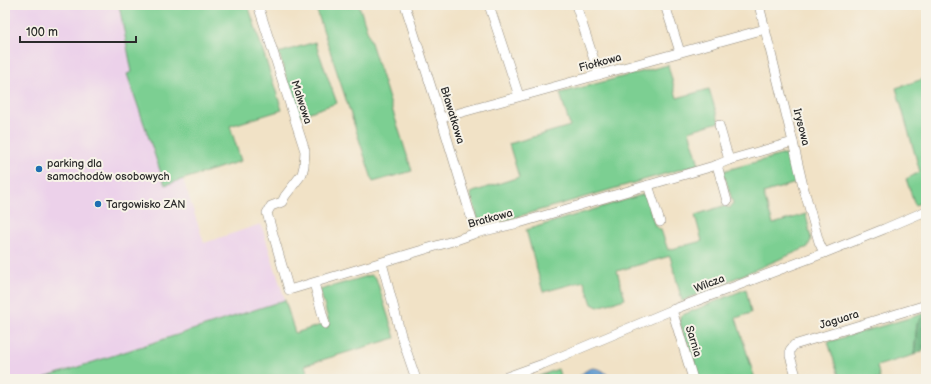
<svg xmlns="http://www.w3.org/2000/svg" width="931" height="384" font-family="'Balsamiq Sans',sans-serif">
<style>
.built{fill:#ecd1ea}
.green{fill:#7ccf92;stroke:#547d5e}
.forest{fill:url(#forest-crowns);stroke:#486e54}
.water{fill:url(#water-rules);stroke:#4a6882}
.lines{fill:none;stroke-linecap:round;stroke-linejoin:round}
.minor-casing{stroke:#8e8678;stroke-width:10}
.minor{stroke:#fff;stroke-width:9}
.poi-dot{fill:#1f6fb2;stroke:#f7f3e8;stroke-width:1.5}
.labels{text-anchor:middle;stroke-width:4;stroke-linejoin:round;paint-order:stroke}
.street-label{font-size:11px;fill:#2b2b2b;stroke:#f7f3e8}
.poi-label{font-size:11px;fill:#2b2b2b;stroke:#f7f3e8;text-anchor:start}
</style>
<defs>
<pattern id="forest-crowns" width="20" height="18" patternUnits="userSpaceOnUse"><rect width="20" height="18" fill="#65b27c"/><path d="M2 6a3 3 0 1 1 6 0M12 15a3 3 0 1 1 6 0" fill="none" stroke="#539166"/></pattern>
<pattern id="water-rules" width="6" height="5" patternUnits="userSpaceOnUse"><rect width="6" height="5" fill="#6aa4d9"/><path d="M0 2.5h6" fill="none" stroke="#5786b0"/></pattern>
</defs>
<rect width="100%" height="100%" fill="#f7f3e8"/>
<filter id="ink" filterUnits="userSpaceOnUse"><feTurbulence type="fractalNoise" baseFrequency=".025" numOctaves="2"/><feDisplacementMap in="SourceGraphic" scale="8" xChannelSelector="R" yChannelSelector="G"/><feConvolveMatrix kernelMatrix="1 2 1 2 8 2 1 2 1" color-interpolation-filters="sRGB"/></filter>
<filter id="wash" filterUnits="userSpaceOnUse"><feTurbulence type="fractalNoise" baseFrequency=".012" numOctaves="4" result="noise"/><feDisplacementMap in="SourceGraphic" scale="16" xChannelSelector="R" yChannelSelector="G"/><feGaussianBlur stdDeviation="0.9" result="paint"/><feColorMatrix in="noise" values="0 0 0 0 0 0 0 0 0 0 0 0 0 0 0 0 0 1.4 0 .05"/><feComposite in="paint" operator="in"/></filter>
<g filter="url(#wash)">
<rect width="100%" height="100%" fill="#f1e2c6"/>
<polygon class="built" points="5,5 119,5 133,72 127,74 165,184 183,179 204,243 261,224 285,300 40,379 5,379"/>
<g class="green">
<polygon points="119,5 248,5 282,110 230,126 241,161 165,185 127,74 132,72"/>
<polygon points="315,5 359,5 412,171 373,182"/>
<polygon points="315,42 337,103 298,116 279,53"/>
<polygon points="668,65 677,98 709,89 719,122 689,131 699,164 485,226 479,222 470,193 519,177 509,144 570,126 560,93"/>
<polygon points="926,78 926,201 915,205 906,179 920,172 896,88"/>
<polygon points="785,154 790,159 796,183 763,193 773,224 806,214 811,239 808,247 682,301 670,256 617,271 625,299 598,307 592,304 584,281 543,292 526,230 645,194 655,226 661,230 668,250 702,241 695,215 723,206 730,208 733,203 723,171"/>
<polygon points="371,275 376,278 395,338 305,365 309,379 44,379 44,378 285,300 295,333 321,325 327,328 329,322 320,290"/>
<polygon points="746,289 751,313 736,318 755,379 699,379 688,341 685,342 680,322 680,316"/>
<polygon points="926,313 917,323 914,355 877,366 880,379 840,379 828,342"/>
<polygon points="558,369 561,379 531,379"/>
</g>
<polygon class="forest" points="926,313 926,349 914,355 917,323"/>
<path class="water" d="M 593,368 C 602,369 605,371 610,379 L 578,379 C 582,372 586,370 593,368 Z"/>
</g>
<g filter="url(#ink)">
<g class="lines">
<defs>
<g id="minor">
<polyline points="258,5 305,151 304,166 302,174 285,196 282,202 271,206 267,213 289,290 456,240 476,233 519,223 717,165 729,160 793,142"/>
<polyline points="405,5 441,118 476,233"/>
<polyline points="489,5 519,96"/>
<polyline points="576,5 599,75"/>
<polyline points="665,5 680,52"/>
<polyline points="759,5 793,142 803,186 819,242 824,253"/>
<polyline points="441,118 765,29"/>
<polyline points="719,125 729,160"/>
<polyline points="717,165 727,201"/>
<polyline points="648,185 660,222"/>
<polyline points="382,263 401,335 416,379"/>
<polyline points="314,283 325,324"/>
<polyline points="672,310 693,379"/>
<polyline points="501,379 543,364 672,310 824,253 884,229 926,211"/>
<polyline points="797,379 790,356 790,350 794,345 926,305"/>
</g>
</defs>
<use href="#minor" class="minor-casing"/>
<use href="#minor" class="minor"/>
</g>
</g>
<g class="poi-dot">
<circle cx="39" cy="169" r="4"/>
<circle cx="98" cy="204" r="4"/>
</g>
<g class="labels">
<g class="street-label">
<text transform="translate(600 62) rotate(-15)" y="4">Fiołkowa</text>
<text transform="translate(302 102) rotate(72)" y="4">Malwowa</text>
<text transform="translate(453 115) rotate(73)" y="4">Bławatkowa</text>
<text transform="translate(802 127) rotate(76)" y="4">Irysowa</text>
<text transform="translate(490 218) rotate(-15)" y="4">Bratkowa</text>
<text transform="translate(709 283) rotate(-21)" y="4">Wilcza</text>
<text transform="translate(839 319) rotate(-17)" y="4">Jaguara</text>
<text transform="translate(694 341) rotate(73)" y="4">Sarnia</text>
</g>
<g class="poi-label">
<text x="47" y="167">parking dla<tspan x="47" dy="13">samochodów osobowych</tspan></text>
<text x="106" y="208">Targowisko ZAN</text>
</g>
</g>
<rect width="931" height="384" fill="none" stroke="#f7f3e8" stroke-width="20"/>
<path d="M20 36v6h116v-6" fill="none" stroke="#2b2b2b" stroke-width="2"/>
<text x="26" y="36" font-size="12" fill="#2b2b2b" stroke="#f7f3e8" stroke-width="3" paint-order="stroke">100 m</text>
</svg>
